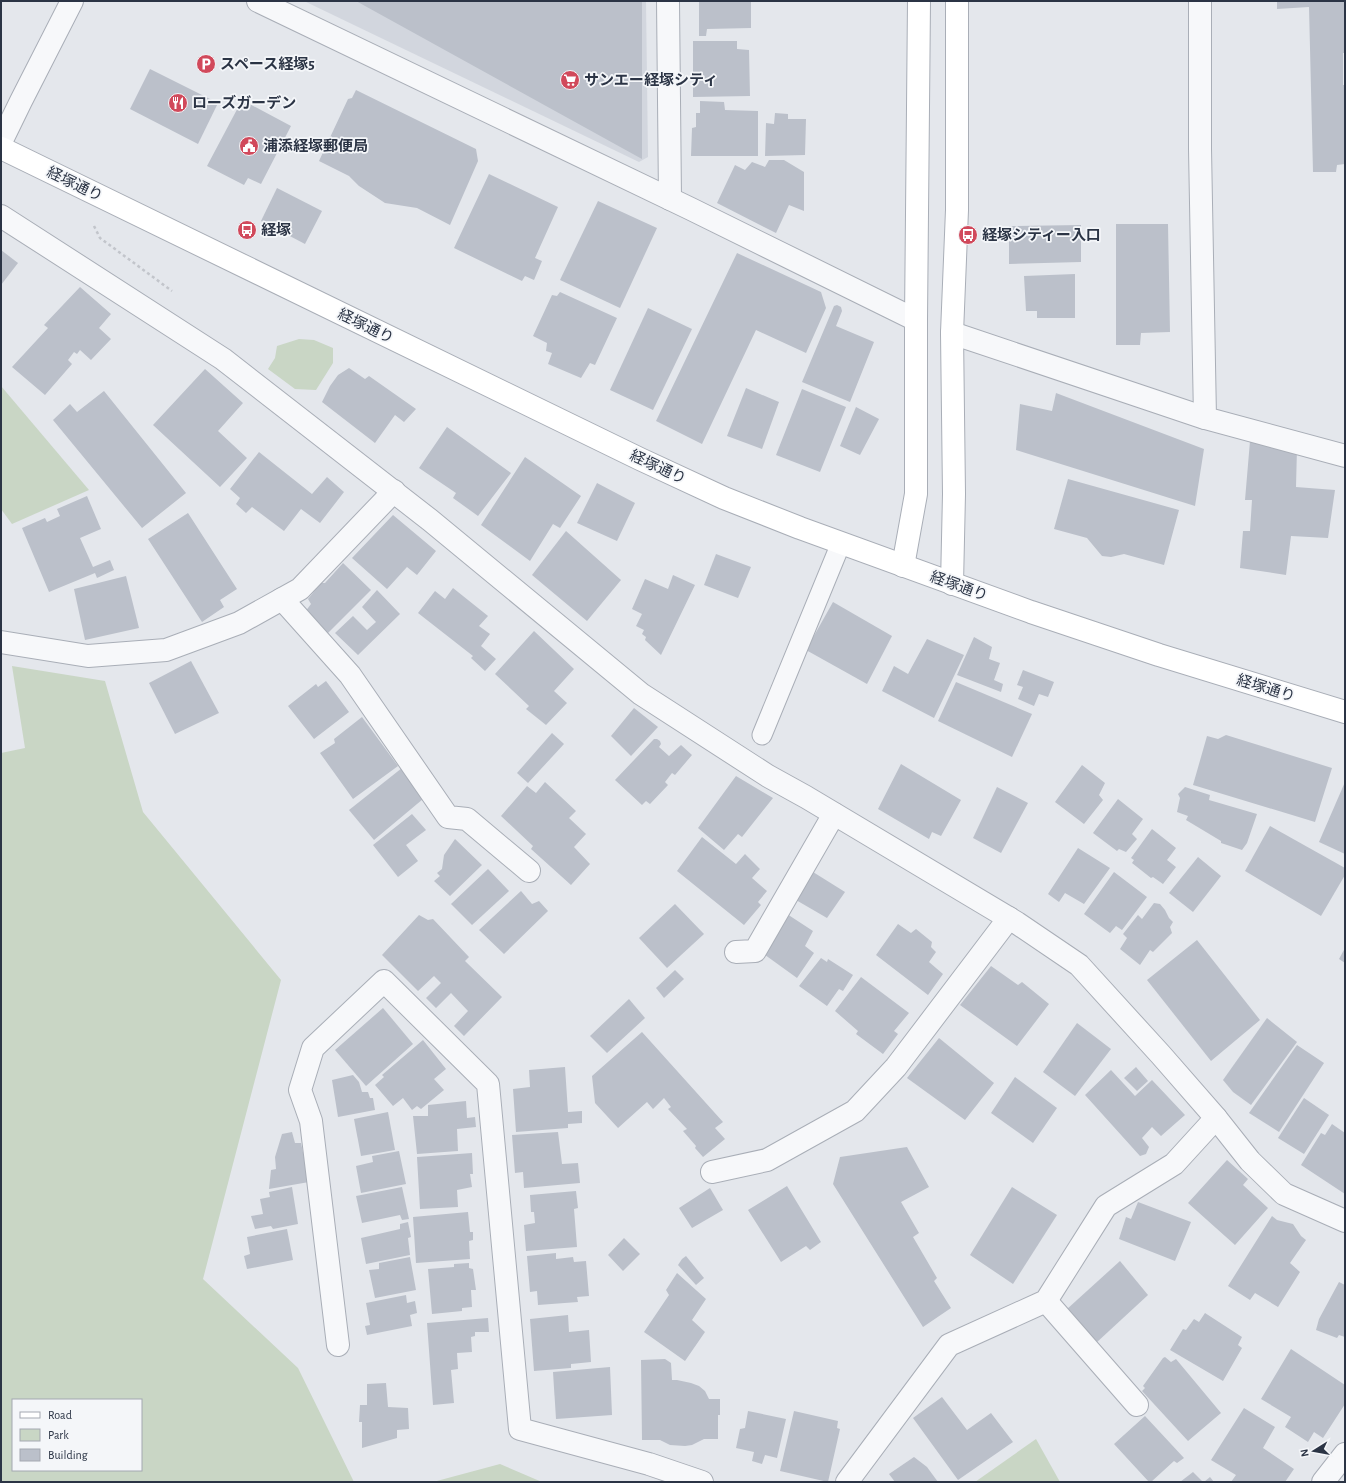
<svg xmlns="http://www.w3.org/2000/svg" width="1346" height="1483" font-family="'Alegreya Sans','Noto Sans JP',sans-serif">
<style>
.built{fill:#d2d6de}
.green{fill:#c9d6c5;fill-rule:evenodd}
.building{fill:#bbc0ca}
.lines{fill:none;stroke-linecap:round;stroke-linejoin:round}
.lane-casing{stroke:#a9aeb7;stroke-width:21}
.street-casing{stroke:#a9aeb7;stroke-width:24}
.secondary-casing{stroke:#a9aeb7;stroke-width:24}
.path{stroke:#c2c5cb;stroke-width:2.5;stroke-dasharray:3 3;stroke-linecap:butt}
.lane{stroke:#f7f8fa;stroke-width:19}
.street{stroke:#f7f8fa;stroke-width:22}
.secondary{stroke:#fff;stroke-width:22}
.labels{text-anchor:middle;stroke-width:3.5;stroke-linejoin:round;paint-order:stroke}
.poi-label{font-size:15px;font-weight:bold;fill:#2b3445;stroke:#f4f6f9;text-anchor:start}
.street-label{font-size:15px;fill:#2b3445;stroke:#f4f6f9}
</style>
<rect width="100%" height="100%" fill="#e4e7ec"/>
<polygon class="built" points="304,1 646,1 648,157 639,162"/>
<g class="green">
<polygon points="299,339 314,340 333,348 333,363 316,390 295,389 268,369 275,358 277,346"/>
<polygon points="1,386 89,490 12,524 1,509"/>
<path d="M 12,666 L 105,681 L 143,812 L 281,980 L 203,1279 L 298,1368 L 354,1482 L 1,1482 L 1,753 L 25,748 ZM 13,1400 L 141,1400 L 141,1470 L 13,1470 Z"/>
<polygon points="1036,1439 1060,1482 975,1482"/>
<polygon points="500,1464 542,1482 433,1482"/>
</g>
<g class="building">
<polygon points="356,1 642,1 642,159"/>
<polygon points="699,1 751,1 751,28 707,29 706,36 699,36"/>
<polygon points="1277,1 1345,1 1345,53 1343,53 1343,85 1345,85 1345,164 1337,165 1336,172 1313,172 1309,7 1277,9"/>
<polygon points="693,41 737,41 737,49 749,50 750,96 693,97"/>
<polygon points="150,69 218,103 198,144 130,109"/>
<polygon points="356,90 476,149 478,161 450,225 417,208 385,203 359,186 349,176 319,161 348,99 352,98"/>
<polygon points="242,100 291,126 261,184 248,178 244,185 207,166"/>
<polygon points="700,101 724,102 725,110 758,111 758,156 691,156 692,128 696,127 696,113 700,113"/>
<polygon points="775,113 788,114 788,119 806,119 805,155 765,156 766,123 774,124"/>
<polygon points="769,160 784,160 804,172 804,211 789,205 776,233 717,203 735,165 745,170 752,162 765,167"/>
<polygon points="489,174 558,207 535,258 542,261 534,280 525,276 522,281 454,248"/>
<polygon points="277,188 322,211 305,244 261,221"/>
<polygon points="598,201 657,228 620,308 560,280"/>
<polygon points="1116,224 1168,224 1170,332 1141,333 1140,345 1116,345"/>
<polygon points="1081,225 1081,262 1009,264 1009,226"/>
<polygon points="1,250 18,263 1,285"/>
<polygon points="737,253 821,292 826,308 806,353 756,330 702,444 656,421"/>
<polygon points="1075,274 1075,318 1037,318 1037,311 1026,311 1024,276"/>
<polygon points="80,287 111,314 99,328 111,339 91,360 80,350 77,354 74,352 68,360 72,364 45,395 12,367 48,328 44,325"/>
<polygon points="560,292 617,318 595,365 590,363 581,378 548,364 552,353 546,351 547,343 533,336 552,295 557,296"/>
<polygon points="837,305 841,307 842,311 836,326 874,342 850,402 802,382 834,306"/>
<polygon points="648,308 692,329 653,410 610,390"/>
<polygon points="349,368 365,379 369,376 416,409 404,422 395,415 375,443 322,402 330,386 338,375"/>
<polygon points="205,369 243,403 218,431 247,458 220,487 153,425"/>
<polygon points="746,388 779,402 762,449 727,436"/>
<polygon points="802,389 846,407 820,472 776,455"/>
<polygon points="104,391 186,493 142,528 53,420 70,404 77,412"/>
<polygon points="1056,393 1204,449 1195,506 1016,450 1020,404 1052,411"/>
<polygon points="856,407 879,419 860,455 840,446"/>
<polygon points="447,427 511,473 478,516 453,498 456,493 419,468"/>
<polygon points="1250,441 1297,448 1296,487 1335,490 1328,538 1291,536 1286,575 1240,568 1243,531 1250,531 1252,500 1245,500"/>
<polygon points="259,452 312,494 327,477 344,492 320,523 301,509 284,531 252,507 246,513 236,504 240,498 230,489"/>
<polygon points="525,457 581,496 560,528 553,524 530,561 481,525"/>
<polygon points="1068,479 1179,510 1164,565 1124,554 1111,557 1102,556 1087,538 1054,529"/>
<polygon points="597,483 635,503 617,541 577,523"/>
<polygon points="87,496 101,529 80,538 93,567 110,560 114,570 97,578 95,573 49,592 22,528 45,518 47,522 60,516 57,509"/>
<polygon points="188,513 237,589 220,600 224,607 202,622 148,539"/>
<polygon points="393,515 436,551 417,575 407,567 387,589 352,558"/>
<polygon points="566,531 621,580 587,621 532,575"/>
<polygon points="716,554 751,567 738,598 704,585"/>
<polygon points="343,563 371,590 326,635 305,612 311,604 308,599 321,583 325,583"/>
<polygon points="673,575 695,585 661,655 645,640 646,637 642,634 644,630 636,626 642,614 632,609 645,579 668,589"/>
<polygon points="126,576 139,628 85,640 74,589"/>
<polygon points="453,588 488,616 479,626 490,634 481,646 496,659 485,671 471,658 473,656 418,613 435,591 445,599"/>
<polygon points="377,590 400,614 358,655 335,633 353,616 367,630 376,622 362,607"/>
<polygon points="833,602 892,636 867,684 806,650"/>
<polygon points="534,631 574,669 554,691 567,703 546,725 526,709 529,706 495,674"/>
<polygon points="974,637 992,647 989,659 1000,663 994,680 1003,684 1001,692 957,675"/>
<polygon points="927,639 964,655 934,718 882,691 894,666 908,674"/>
<polygon points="191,661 219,713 175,734 149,683"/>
<polygon points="1023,670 1054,682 1048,697 1039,694 1034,706 1018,699 1023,687 1017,685"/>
<polygon points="326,681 349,712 314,739 288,706 316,684 318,687"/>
<polygon points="956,682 1032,714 1012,757 938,721"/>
<polygon points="634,708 658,727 631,756 611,736"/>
<polygon points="362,717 398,766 353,799 320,753 335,743 334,739"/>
<polygon points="552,733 564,744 528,783 517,773"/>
<polygon points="1226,735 1332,768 1315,822 1193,785 1207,736 1218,739"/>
<polygon points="654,739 657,739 660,741 661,744 659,747 669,756 681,745 692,755 675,775 672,773 665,782 668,785 650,804 646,801 642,805 615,780"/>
<polygon points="901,764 961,800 941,836 932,832 929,839 878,809"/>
<polygon points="1082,765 1105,783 1099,795 1103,800 1084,824 1055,802"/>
<polygon points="402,768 423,799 374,840 349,810"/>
<polygon points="736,776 773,798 742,837 738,834 724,850 698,828"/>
<polygon points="545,782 576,811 569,818 586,834 574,847 590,864 571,885 531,849 533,846 501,816 527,786 536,793"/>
<polygon points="1345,782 1345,854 1319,842"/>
<polygon points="997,787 1028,803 1001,853 973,838"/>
<polygon points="1185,787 1210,795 1209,800 1257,814 1247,843 1242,850 1221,843 1221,841 1186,820 1188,816 1177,812 1180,798 1178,794"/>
<polygon points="1118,799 1143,819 1132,834 1137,839 1126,852 1119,849 1117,851 1093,833"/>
<polygon points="412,814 426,830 406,845 418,861 398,877 373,845"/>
<polygon points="1270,826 1345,868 1345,875 1321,916 1245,871"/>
<polygon points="1152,829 1176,848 1167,860 1176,867 1163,884 1153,877 1151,878 1132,863 1134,860 1131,858"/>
<polygon points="702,837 736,864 745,854 760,869 752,878 767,891 758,902 761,905 744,925 677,871"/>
<polygon points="455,839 482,865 450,896 434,881 440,876 437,873 442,869 444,855"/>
<polygon points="1078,848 1110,868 1084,904 1065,893 1059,902 1048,894"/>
<polygon points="1198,857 1221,876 1193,912 1169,893"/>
<polygon points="488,869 509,891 472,925 451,904"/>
<polygon points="813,872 845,892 827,918 796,900"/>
<polygon points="1114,872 1147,897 1122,930 1116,926 1110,933 1084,914"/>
<polygon points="521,891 532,904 539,901 548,911 504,954 479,930"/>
<polygon points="1154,903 1160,904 1165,910 1169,918 1173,922 1170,927 1172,933 1153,952 1150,950 1140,965 1120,949 1127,938 1123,934 1138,915 1142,919"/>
<polygon points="675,904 704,934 667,968 639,938"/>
<polygon points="787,914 813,931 805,946 814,953 797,978 761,952"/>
<polygon points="419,915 428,920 433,919 469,957 465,961 502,997 464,1036 454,1026 468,1011 451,993 436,1008 426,998 441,983 434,976 418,991 382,955"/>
<polygon points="898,924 911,933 916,929 932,942 931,947 936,952 929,962 943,974 928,995 876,955"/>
<polygon points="1197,940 1260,1020 1211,1061 1147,980"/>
<polygon points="1345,948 1345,963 1339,959"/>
<polygon points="821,958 827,962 828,959 853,975 843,991 839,989 827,1006 799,986"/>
<polygon points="991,966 1018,985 1022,982 1049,1004 1017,1046 960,1005"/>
<polygon points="675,970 684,979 664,998 656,988"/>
<polygon points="861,977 909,1013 894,1031 898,1034 883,1054 856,1034 858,1031 835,1011"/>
<polygon points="629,999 645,1018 607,1053 590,1036"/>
<polygon points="383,1008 413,1044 366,1086 335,1050"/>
<polygon points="1267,1018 1297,1042 1251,1105 1233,1092 1223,1080"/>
<polygon points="1077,1023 1111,1049 1075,1096 1043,1072"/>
<polygon points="642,1032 723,1122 715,1128 725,1139 703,1157 695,1148 696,1146 683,1131 687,1129 668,1109 671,1107 664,1098 653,1109 647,1102 618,1128 595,1103 592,1076"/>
<polygon points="939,1038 994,1083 965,1120 907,1078"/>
<polygon points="423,1040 446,1069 434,1079 444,1090 421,1109 417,1106 412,1110 403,1098 393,1106 375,1085 384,1077 382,1075"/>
<polygon points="1297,1045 1324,1063 1279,1132 1249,1113"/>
<polygon points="565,1067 568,1112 582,1111 582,1123 568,1124 568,1128 516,1132 513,1089 530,1087 529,1070"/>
<polygon points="1136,1067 1148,1081 1137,1091 1124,1078"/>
<polygon points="1111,1070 1135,1096 1152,1080 1185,1115 1161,1136 1152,1127 1142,1138 1149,1147 1146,1154 1140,1156 1085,1095"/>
<polygon points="353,1075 359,1082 362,1092 368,1092 370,1098 373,1098 375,1110 338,1117 332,1080"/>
<polygon points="1015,1077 1057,1108 1033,1143 991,1113"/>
<polygon points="1304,1098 1329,1115 1304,1154 1278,1138"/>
<polygon points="466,1101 467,1118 475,1117 476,1127 457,1129 458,1151 417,1154 413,1116 428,1116 428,1105"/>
<polygon points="388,1112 395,1150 361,1156 354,1119"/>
<polygon points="1332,1124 1345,1133 1345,1194 1301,1165 1321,1133 1325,1135"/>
<polygon points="292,1132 295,1143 301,1143 309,1182 269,1189 271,1170 276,1169 275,1157 282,1134"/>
<polygon points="558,1132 562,1164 578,1163 580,1183 524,1188 523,1172 515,1173 512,1135"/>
<polygon points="907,1147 929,1187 901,1202 919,1233 913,1237 937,1278 934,1281 951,1308 923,1327 833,1184 840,1157"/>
<polygon points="399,1151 406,1184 361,1193 356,1166 373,1162 372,1156"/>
<polygon points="472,1153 473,1174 470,1174 472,1187 457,1190 458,1207 420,1209 417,1157"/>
<polygon points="1227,1160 1248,1179 1243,1185 1268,1208 1235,1245 1188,1203"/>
<polygon points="787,1186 821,1242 810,1250 806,1246 781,1262 748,1210"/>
<polygon points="292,1187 298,1224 273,1229 271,1226 255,1229 251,1216 263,1214 260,1199 270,1197 269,1192"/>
<polygon points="402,1187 409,1219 402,1220 400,1215 362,1223 356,1196"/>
<polygon points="1012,1187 1057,1215 1013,1284 970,1255"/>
<polygon points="710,1188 723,1210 692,1228 679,1208"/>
<polygon points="576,1191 578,1208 574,1209 577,1247 526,1251 524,1225 535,1223 534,1212 531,1212 530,1195"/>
<polygon points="1138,1202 1191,1222 1175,1261 1119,1239 1126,1217 1131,1219"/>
<polygon points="468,1212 470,1232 473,1232 473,1240 469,1241 470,1259 416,1263 413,1217"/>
<polygon points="1272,1216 1277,1220 1293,1224 1301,1236 1306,1240 1290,1263 1300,1272 1278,1307 1255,1293 1250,1300 1228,1286"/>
<polygon points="408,1222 411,1237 408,1238 410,1255 366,1264 361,1238 400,1229 400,1224"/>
<polygon points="287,1229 293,1260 247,1269 244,1256 250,1254 247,1237"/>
<polygon points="624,1238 640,1254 623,1271 608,1255"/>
<polygon points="556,1253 556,1259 573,1257 574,1262 586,1261 589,1296 577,1297 578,1302 538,1305 537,1291 530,1292 527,1256"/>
<polygon points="686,1256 704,1278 696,1285 678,1265 682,1259"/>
<polygon points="410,1257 416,1290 375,1298 369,1270 379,1269 379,1263"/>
<polygon points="1120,1261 1148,1295 1096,1343 1066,1310"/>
<polygon points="469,1263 469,1268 473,1269 476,1290 471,1290 472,1307 462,1308 462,1311 432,1314 428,1269 454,1267 454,1264"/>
<polygon points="677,1273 706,1299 692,1320 705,1332 685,1361 644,1332 669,1295 666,1290"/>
<polygon points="1339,1282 1345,1285 1345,1337 1339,1335 1337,1338 1316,1330 1319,1319"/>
<polygon points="406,1295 407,1303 415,1301 417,1313 410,1315 412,1326 367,1335 365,1326 370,1325 366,1303"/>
<polygon points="1205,1313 1242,1337 1238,1345 1242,1348 1223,1381 1170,1350 1183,1329 1186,1330 1194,1319 1199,1322"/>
<polygon points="568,1315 569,1332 589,1330 591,1362 571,1364 571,1368 534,1371 530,1319"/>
<polygon points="488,1318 489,1332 475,1332 475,1336 471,1337 472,1352 457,1353 458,1369 451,1370 454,1403 433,1405 427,1323"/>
<polygon points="1291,1349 1345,1385 1345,1404 1323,1438 1314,1432 1308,1442 1285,1427 1291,1417 1261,1399"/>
<polygon points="1165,1357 1171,1362 1176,1359 1221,1413 1188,1441 1142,1391 1145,1388 1143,1386 1163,1358"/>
<polygon points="665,1359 671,1363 672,1380 677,1380 691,1383 699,1386 705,1391 709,1399 720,1399 720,1415 718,1415 718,1439 704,1439 692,1445 685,1446 670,1445 660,1440 642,1440 641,1360"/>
<polygon points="610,1367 612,1415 556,1419 553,1372"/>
<polygon points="386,1383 388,1407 408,1408 409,1429 397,1430 397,1438 362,1448 362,1422 359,1422 360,1405 367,1405 367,1384"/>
<polygon points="942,1397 967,1430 991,1413 1013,1442 958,1480 913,1418"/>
<polygon points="1244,1408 1275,1427 1263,1448 1294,1469 1285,1482 1231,1482 1236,1475 1211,1460"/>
<polygon points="748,1411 786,1419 777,1458 765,1455 762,1464 752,1461 754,1452 736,1448 740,1429 745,1428"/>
<polygon points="794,1411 838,1421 837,1428 840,1429 828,1482 780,1471"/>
<polygon points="1145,1416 1184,1458 1177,1463 1174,1461 1151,1482 1149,1482 1114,1444"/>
<polygon points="914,1457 927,1467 938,1482 895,1482 889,1474"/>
<polygon points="1193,1472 1203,1482 1180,1482"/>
<polygon points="1210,1477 1214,1482 1204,1482"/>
</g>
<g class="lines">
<defs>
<polyline id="lane" points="762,735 841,543"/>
<g id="street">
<polyline points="258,1 691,209 916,320"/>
<polyline points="668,1 670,199"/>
<polyline points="1200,1 1200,149 1205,418 1345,456"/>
<polyline points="1,142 21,101 72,1"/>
<polyline points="1,216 223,359 430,520 641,694 768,776 806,797 1017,923 1079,965 1161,1055 1216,1118 1250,1161 1284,1194 1345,1221"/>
<polyline points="952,333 1205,418"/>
<polyline points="282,599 350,675 448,817 467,819 529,871"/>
<polyline points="1,642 88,656 166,650 239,623 300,589 394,491"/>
<polyline points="736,952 755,951 834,814"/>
<polyline points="712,1172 767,1160 855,1111 896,1067 1009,918"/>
<polyline points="1046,1301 1137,1405"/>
<polyline points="338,1345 311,1121 300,1090 313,1048 384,981 488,1084 520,1429 649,1464 702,1482"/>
<polyline points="847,1482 949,1345 1046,1301 1106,1206 1174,1164 1216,1118"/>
<polyline points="1323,1482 1345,1454"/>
</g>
<g id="secondary">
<polyline points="1,148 640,459 724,498 800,528 1031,612 1159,655 1345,712"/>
<polyline points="903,566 916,494 916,320 919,1"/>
<polyline points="952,584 954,494 952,333 957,210 957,1"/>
</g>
</defs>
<use href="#lane" class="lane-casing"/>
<use href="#street" class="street-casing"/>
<use href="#secondary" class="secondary-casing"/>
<polyline class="path" points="94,226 100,238 172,291"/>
<use href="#lane" class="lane"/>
<use href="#street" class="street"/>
<use href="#secondary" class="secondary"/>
</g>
<defs>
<symbol id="parking-disc" viewBox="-11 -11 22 22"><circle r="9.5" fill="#d1495b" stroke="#f4f6f9"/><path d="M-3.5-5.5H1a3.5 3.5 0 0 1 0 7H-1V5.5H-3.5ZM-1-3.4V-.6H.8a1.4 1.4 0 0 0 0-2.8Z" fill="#fff"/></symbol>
<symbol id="supermarket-disc" viewBox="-11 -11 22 22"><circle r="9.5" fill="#d1495b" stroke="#f4f6f9"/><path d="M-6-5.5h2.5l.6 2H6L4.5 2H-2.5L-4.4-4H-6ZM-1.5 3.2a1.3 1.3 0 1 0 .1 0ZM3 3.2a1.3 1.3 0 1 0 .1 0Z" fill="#fff"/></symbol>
<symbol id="restaurant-disc" viewBox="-11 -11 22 22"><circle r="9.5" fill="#d1495b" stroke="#f4f6f9"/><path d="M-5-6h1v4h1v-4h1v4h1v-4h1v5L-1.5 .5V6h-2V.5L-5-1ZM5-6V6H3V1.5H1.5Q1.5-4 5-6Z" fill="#fff"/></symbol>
<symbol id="civic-disc" viewBox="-11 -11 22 22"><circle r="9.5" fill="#d1495b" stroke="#f4f6f9"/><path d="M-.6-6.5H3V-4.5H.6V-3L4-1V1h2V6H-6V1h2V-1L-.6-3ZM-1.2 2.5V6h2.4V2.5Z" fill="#fff"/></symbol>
<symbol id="bus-disc" viewBox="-11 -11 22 22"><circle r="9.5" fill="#d1495b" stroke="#f4f6f9"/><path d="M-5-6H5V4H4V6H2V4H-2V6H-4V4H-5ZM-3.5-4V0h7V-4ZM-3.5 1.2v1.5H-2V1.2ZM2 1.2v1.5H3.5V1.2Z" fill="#fff"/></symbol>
</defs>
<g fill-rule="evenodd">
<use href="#parking-disc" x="195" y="53" width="22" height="22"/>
<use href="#supermarket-disc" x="559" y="69" width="22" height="22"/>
<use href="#restaurant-disc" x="167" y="92" width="22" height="22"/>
<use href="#civic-disc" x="238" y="135" width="22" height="22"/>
<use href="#bus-disc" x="236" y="219" width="22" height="22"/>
<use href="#bus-disc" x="957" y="224" width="22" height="22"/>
</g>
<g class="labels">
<g class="poi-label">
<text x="220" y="69">スペース経塚5</text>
<text x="584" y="85">サンエー経塚シティ</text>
<text x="192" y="108">ローズガーデン</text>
<text x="263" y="151">浦添経塚郵便局</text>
<text x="261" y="235">経塚</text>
<text x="982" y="240">経塚シティー入口</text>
</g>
<g class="street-label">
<text transform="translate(75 184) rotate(26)" y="5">経塚通り</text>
<text transform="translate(366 326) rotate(26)" y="5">経塚通り</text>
<text transform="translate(658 467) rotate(25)" y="5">経塚通り</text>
<text transform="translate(959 586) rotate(20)" y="5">経塚通り</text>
<text transform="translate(1266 688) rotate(17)" y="5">経塚通り</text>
</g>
</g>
<rect width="1346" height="1483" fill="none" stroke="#2b3445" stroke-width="4"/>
<rect x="12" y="1399" width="130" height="72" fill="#f4f6f9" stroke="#a4a8b1"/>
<rect x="20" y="1412" width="20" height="6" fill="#ffffff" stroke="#a4a8b1"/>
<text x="48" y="1419" font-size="12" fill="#2b3445">Road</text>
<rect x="20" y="1429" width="20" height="12" fill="#c9d6c5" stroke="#a4a8b1"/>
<text x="48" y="1439" font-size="12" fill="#2b3445">Park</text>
<rect x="20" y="1449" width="20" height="12" fill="#bbc0ca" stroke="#a4a8b1"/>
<text x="48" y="1459" font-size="12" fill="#2b3445">Building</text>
<g transform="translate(1314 1451) rotate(259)" stroke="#f4f6f9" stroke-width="3" paint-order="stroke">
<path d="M0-3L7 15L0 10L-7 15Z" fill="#2b3445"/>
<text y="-6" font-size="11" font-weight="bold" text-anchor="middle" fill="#2b3445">N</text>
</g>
</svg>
